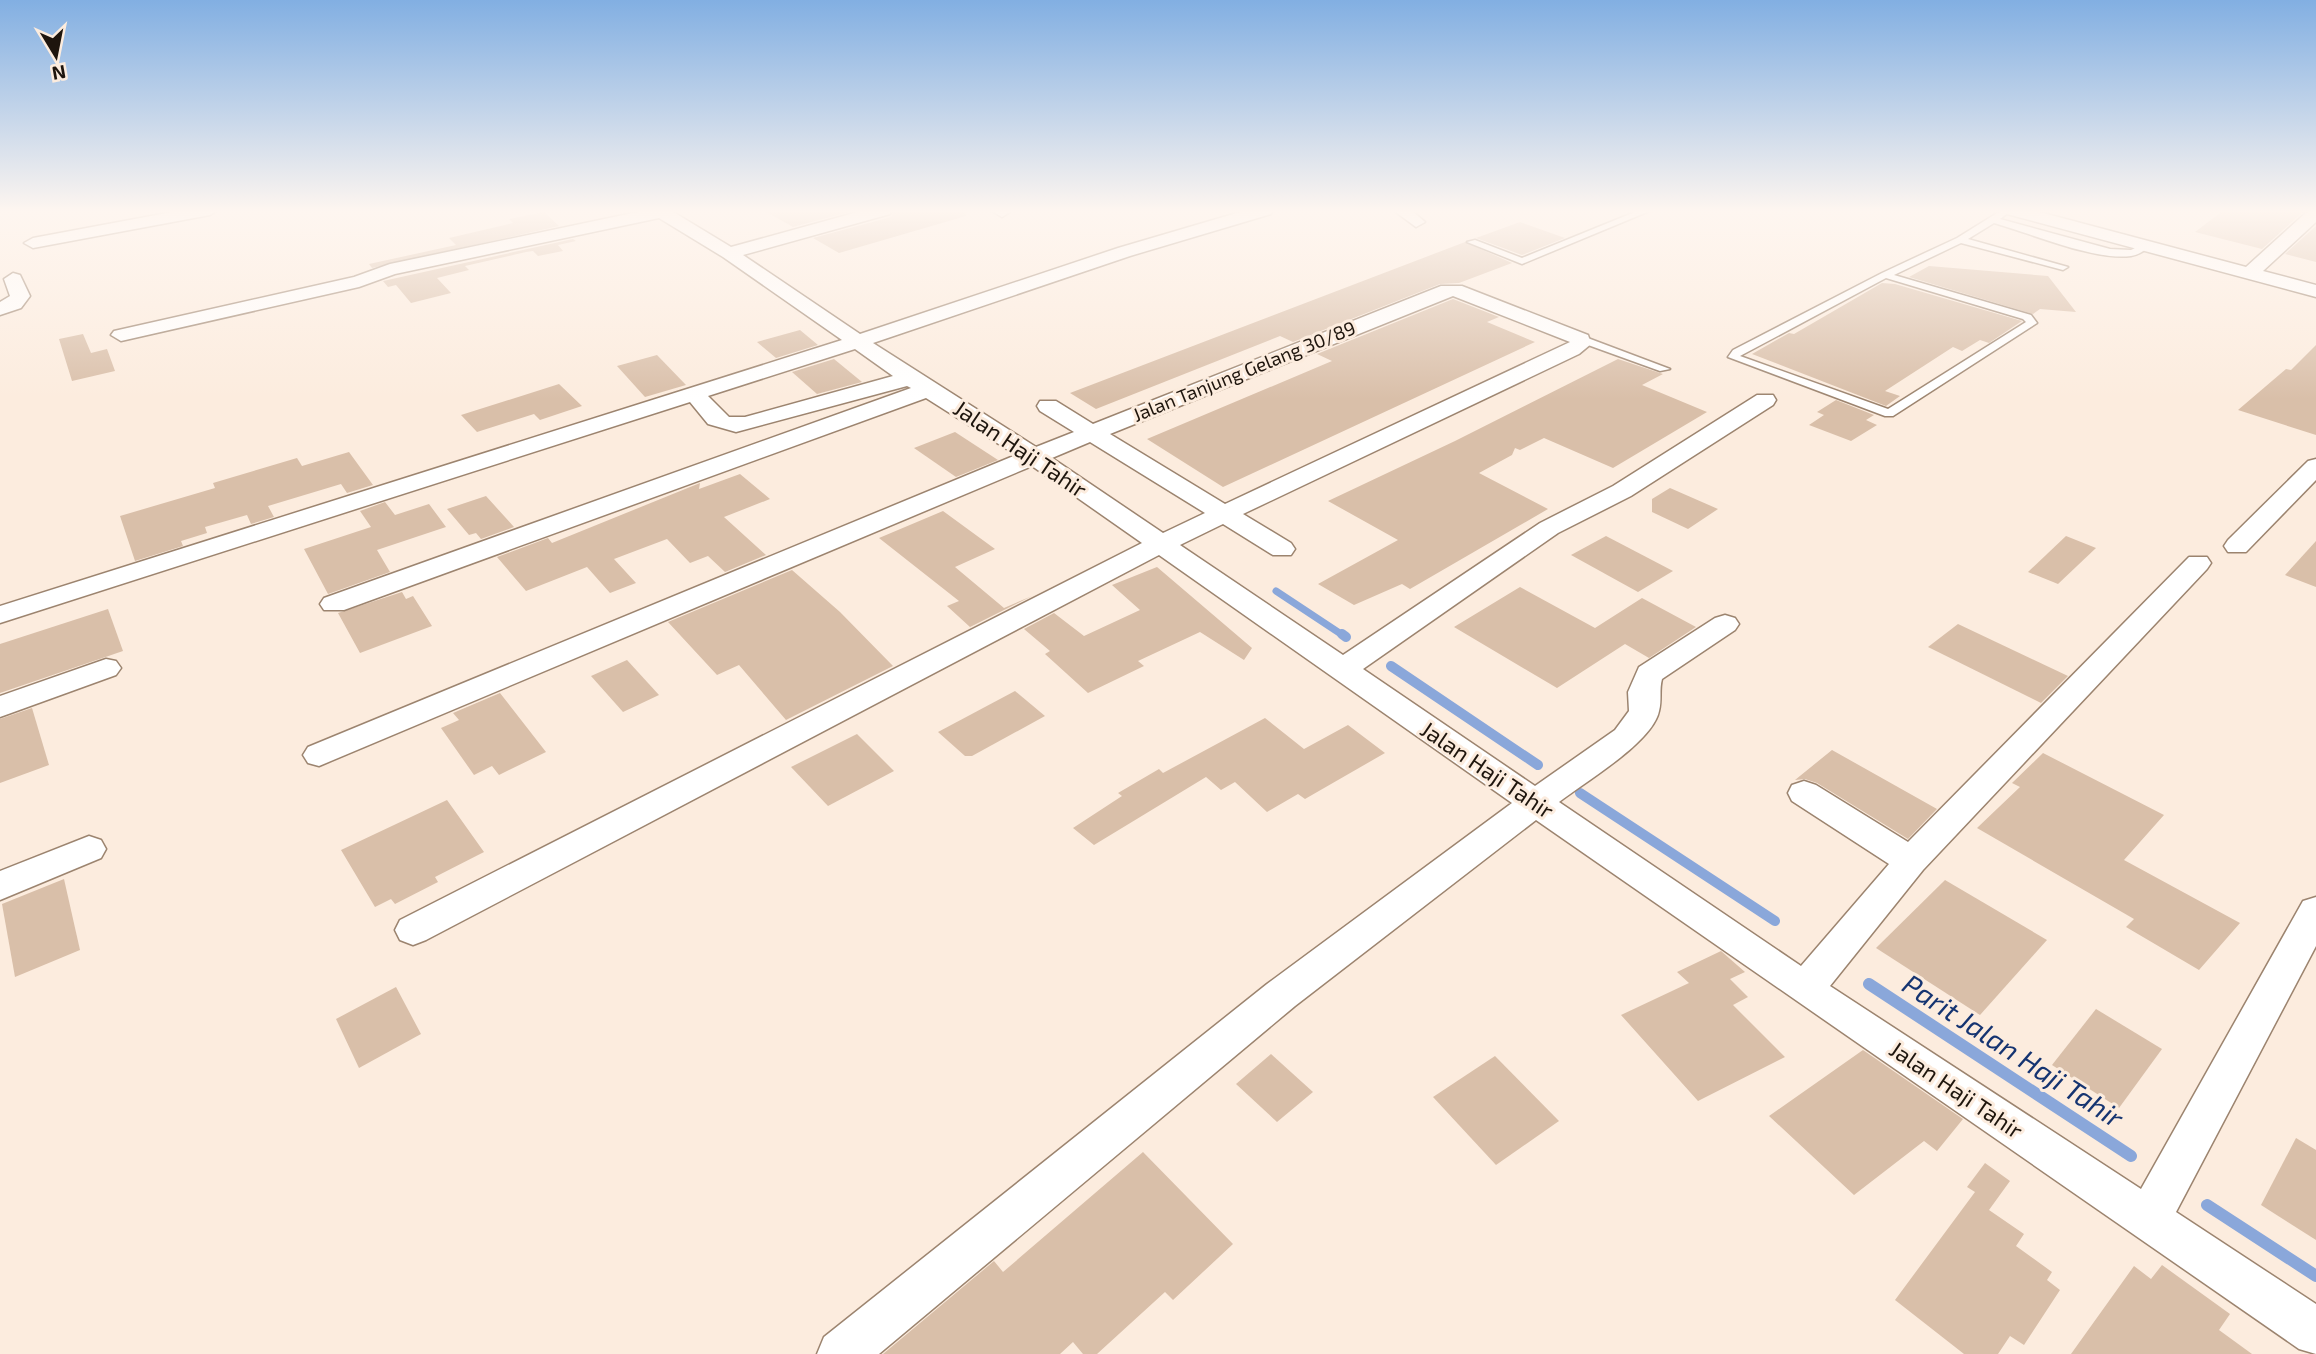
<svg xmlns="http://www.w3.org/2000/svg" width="2316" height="1354" font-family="'Exo 2',sans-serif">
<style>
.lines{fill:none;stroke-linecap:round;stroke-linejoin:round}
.stream-far2{stroke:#8aa7da;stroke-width:7}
.stream-far1{stroke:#8aa7da;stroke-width:10}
.stream{stroke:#8aa7da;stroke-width:12}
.building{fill:#d9bfa9}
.lane-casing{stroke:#9c846f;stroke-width:3}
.street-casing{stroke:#9c846f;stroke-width:3}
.lane{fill:#fff;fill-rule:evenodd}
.street{fill:#fff;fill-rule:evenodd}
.labels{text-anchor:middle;stroke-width:6;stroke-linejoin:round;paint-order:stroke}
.far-street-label{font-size:19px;fill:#1e150d;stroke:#fcecde}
.street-label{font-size:23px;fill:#1e150d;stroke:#fcecde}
.near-water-label{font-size:28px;font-style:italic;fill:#153471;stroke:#fcecde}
</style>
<rect width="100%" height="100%" fill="#fcecde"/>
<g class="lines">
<polyline class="stream-far2" points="1276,591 1344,636"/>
<g class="stream-far1">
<polyline points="1342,634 1346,637"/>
<polyline points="1391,666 1538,765"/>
<polyline points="1580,793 1775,921"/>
</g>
<g class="stream">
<polyline points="1869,984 2131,1156"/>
<polyline points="2207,1205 2316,1276"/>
</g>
</g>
<g class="building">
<polygon points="763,210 856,210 793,227"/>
<polygon points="895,210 965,210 966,216 839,253 813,238 891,217"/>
<polygon points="2224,210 2305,210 2262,249 2195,232"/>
<polygon points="544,212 559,226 372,268 369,264 456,245 449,238 513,223 509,219"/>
<polygon points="1520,222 1565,238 1522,255 1476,238"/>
<polygon points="2316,226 2316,262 2285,254"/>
<polygon points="573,239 576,241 558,245 563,251 538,256 533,251 526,252 465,266 469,270 437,278 451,293 411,303 396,285 388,287 383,281"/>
<polygon points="1465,242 1512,263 1459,283 1440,284 1293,342 1280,336 1096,409 1070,393"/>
<polygon points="1929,266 2048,276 2076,312 2040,309 2033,314 1909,277"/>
<polygon points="1882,283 1895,284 2022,321 1989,343 1980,340 1962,351 1953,347 1885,391 1900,396 1886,406 1752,354 1789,333 1794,334"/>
<polygon points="1453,299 1499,317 1487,322 1535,342 1223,487 1147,439 1332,361 1317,354"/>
<polygon points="800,330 818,345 776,358 757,342"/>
<polygon points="83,334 91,353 107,349 115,371 72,381 59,339"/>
<polygon points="2316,345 2316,435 2238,410 2286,369 2291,370"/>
<polygon points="657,355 686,385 645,397 617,366"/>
<polygon points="834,359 862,382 817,394 792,372"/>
<polygon points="1618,359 1663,374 1642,385 1707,412 1613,468 1544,438 1520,450 1515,448 1512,455 1479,473 1548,509 1410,589 1402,584 1354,605 1318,584 1398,540 1328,501 1455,441"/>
<polygon points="559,384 582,406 540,420 534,414 477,432 461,415"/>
<polygon points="1836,400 1874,415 1866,420 1877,425 1851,441 1809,425 1824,415 1817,412"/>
<polygon points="955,432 998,460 956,477 914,448"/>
<polygon points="349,452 373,485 347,493 341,484 268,506 274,517 251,524 247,515 205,527 207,533 181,541 183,546 135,561 120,516 215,488 213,483 297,458 302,466"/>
<polygon points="740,474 770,499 724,517 766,555 725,572 708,556 690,563 667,539 614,559 636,583 610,593 587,567 526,591 497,557 548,538 552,543 700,483 699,489"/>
<polygon points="1670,488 1718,509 1688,529 1652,512 1652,499"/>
<polygon points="486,496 514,527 481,539 476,533 469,535 447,509"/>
<polygon points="385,502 395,515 429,504 446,527 377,550 390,572 328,594 304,549 371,527 360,511"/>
<polygon points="943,511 995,549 955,567 1004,608 1032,596 970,627 947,606 959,601 879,538"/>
<polygon points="1606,536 1673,571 1638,592 1571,555"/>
<polygon points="2066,536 2096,548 2058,584 2028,572"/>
<polygon points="2316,541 2316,587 2285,575"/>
<polygon points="1157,567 1252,648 1244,660 1200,632 1138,661 1144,666 1088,693 1045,654 1050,651 1024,629 1054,613 1084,636 1140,610 1112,585"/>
<polygon points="792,570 840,612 893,666 786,720 739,665 717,675 668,622"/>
<polygon points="1520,587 1595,628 1642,598 1696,627 1649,658 1625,644 1557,688 1454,627"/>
<polygon points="402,592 406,599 413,596 432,626 360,653 338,613"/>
<polygon points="108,609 123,651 0,693 0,644"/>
<polygon points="1958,624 2068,676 2041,703 1928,647"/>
<polygon points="627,660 659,695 623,712 591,676"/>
<polygon points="1015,691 1045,716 972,756 965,756 938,732"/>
<polygon points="500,693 546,752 499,775 492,766 474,775 441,728 459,720 453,713"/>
<polygon points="32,708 49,765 0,783 0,719"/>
<polygon points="1265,718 1304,749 1348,725 1385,753 1305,799 1298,794 1267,812 1235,782 1221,790 1206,777 1094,845 1073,828 1122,796 1118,793 1159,769 1163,773"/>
<polygon points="857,734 894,771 828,806 791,767"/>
<polygon points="1832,750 1937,809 1908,839 1817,783 1805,779 1795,780"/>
<polygon points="2043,753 2164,815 2124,860 2240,923 2199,970 2126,927 2134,919 1977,828 2020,787 2012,783"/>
<polygon points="447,800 484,852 435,877 438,882 395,904 391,899 375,907 341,850"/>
<polygon points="64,879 80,950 15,977 2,904"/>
<polygon points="1945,880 2047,940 1980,1015 1876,948"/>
<polygon points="1721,951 1745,972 1730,979 1748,997 1733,1005 1785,1057 1698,1101 1621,1015 1689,983 1677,972"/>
<polygon points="396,987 421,1034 359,1068 336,1019"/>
<polygon points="2096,1009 2162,1049 2119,1108 2052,1065"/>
<polygon points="1863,1050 1963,1119 1937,1151 1924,1141 1854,1195 1769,1116"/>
<polygon points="1271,1054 1313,1092 1277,1122 1236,1084"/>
<polygon points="1495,1056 1559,1121 1496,1165 1433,1097"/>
<polygon points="2296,1138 2316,1150 2316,1240 2261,1205"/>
<polygon points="1143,1152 1233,1244 1173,1300 1165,1292 1097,1354 1083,1354 1073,1342 1060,1354 883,1354 994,1261 1003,1272"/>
<polygon points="1985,1163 2010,1181 1989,1210 2024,1234 2016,1246 2052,1272 2047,1280 2060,1290 2024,1345 2010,1336 1998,1354 1964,1354 1895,1300 1975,1192 1967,1187"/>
<polygon points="2162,1265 2230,1314 2219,1330 2252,1354 2071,1354 2134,1266 2151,1279"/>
</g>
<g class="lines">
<defs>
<g id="lane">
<polygon points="1640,210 1652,210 1522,264 1467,242 1475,240 1522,258"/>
<path d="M 2002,210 L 2012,210 L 2000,219 L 2110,249 L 2131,250 L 2145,243 L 2150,246 C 2144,251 2138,255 2131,256 C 2094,261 2030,233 1994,223 L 1968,239 L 2068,267 L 2063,270 L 1961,243 L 1894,275 L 2031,315 L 2037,323 L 1893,416 L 1885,416 L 1728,357 L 1733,350 L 1882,273 L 1957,238 ZM 1886,278 L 2023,319 L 2026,322 L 1888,409 L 1740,356 Z"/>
<polygon points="1577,337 1585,337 1670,369 1660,371 1577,341"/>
</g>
<g id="street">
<polygon points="183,210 218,210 210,215 33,248 24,243 33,238"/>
<path d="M 647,210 L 670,210 L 731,247 L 865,210 L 892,210 L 890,214 L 743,255 L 860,334 L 1118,248 L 1247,210 L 1273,210 L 1271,214 L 1130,256 L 873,343 L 1036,447 L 1074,432 L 1040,411 L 1037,406 L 1040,401 L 1056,401 L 1093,424 L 1441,286 L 1462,286 L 1588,335 L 1591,344 L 1579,354 L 1243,514 L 1291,543 L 1295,549 L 1291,555 L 1273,555 L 1223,524 L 1180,545 L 1343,655 L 1540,523 L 1613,486 L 1757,395 L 1773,395 L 1776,400 L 1773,405 L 1631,496 L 1558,533 L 1363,669 L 1535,786 L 1615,730 L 1629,711 L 1628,692 L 1639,667 L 1715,618 L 1725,615 L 1735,618 L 1739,624 L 1735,630 L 1662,679 C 1659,690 1662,700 1659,711 C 1653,742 1585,782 1559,802 L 1801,966 L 1889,864 L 1792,801 L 1788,793 L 1792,785 L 1804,781 L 1816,785 L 1908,842 L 2189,557 L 2207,557 L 2211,563 L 2207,569 L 1923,870 L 1830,986 L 2141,1189 L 2303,901 L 2316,897 L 2316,946 L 2176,1212 L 2316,1304 L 2316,1354 L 2299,1349 L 1536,820 L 1295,1006 L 879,1354 L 817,1354 L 824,1337 L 1267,984 L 1512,803 L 1159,555 L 426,940 L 413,945 L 400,940 L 395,930 L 400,920 L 1142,543 L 1032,466 L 319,766 L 308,763 L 303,755 L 308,747 L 1016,455 L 926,398 L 344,610 L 324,610 L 320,604 L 324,598 L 911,388 L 907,386 L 736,432 L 708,424 L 690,402 L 0,623 L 0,606 L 842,340 L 723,257 L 659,218 L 395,274 L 359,287 L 121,341 L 111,335 L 114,331 L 354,277 L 390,264 ZM 1453,296 L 1570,342 L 1225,504 L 1110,434 ZM 855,349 L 893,376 L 745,417 L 729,417 L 708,396 ZM 1090,442 L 1205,513 L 1163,533 L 1052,458 Z"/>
<polygon points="990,210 1009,210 1010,212 1002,217"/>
<polygon points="1393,210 1411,210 1425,222 1416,227"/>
<polygon points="2005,210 2032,210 2246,267 2309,210 2316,210 2316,222 2263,271 2316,285 2316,297 2007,214"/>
<polygon points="13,273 20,275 30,296 21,308 0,315 0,302 10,296 4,279"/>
<polygon points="2316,459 2316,480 2246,552 2228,552 2224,546 2228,540 2308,461"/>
<polygon points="106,659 116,661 121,668 116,675 0,717 0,696"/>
<polygon points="89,836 101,840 106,849 101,858 0,900 0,871"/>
</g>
</defs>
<use href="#lane" class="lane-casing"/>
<use href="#street" class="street-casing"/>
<use href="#lane" class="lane"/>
<use href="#street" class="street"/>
</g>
<linearGradient id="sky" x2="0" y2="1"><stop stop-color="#82afe2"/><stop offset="0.53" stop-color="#fef6f0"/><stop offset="1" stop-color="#fef6f0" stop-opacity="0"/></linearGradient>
<rect width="2316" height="399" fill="url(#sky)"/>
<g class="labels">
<g class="far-street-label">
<text transform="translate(1244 371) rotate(-22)" y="7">Jalan Tanjung Gelang 30/89</text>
</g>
<g class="street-label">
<text transform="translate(1020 449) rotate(34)" y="8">Jalan Haji Tahir</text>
<text transform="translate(1487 770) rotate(34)" y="8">Jalan Haji Tahir</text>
<text transform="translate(1956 1090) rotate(34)" y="8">Jalan Haji Tahir</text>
</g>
<g class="near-water-label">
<text transform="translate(2013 1051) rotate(33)" y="10">Parit Jalan Haji Tahir</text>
</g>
</g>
<g transform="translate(56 56) rotate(170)" stroke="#fcecde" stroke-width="5" paint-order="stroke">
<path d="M0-5L12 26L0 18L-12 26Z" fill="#1e150d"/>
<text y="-10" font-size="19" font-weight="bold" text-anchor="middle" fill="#1e150d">N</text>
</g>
</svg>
